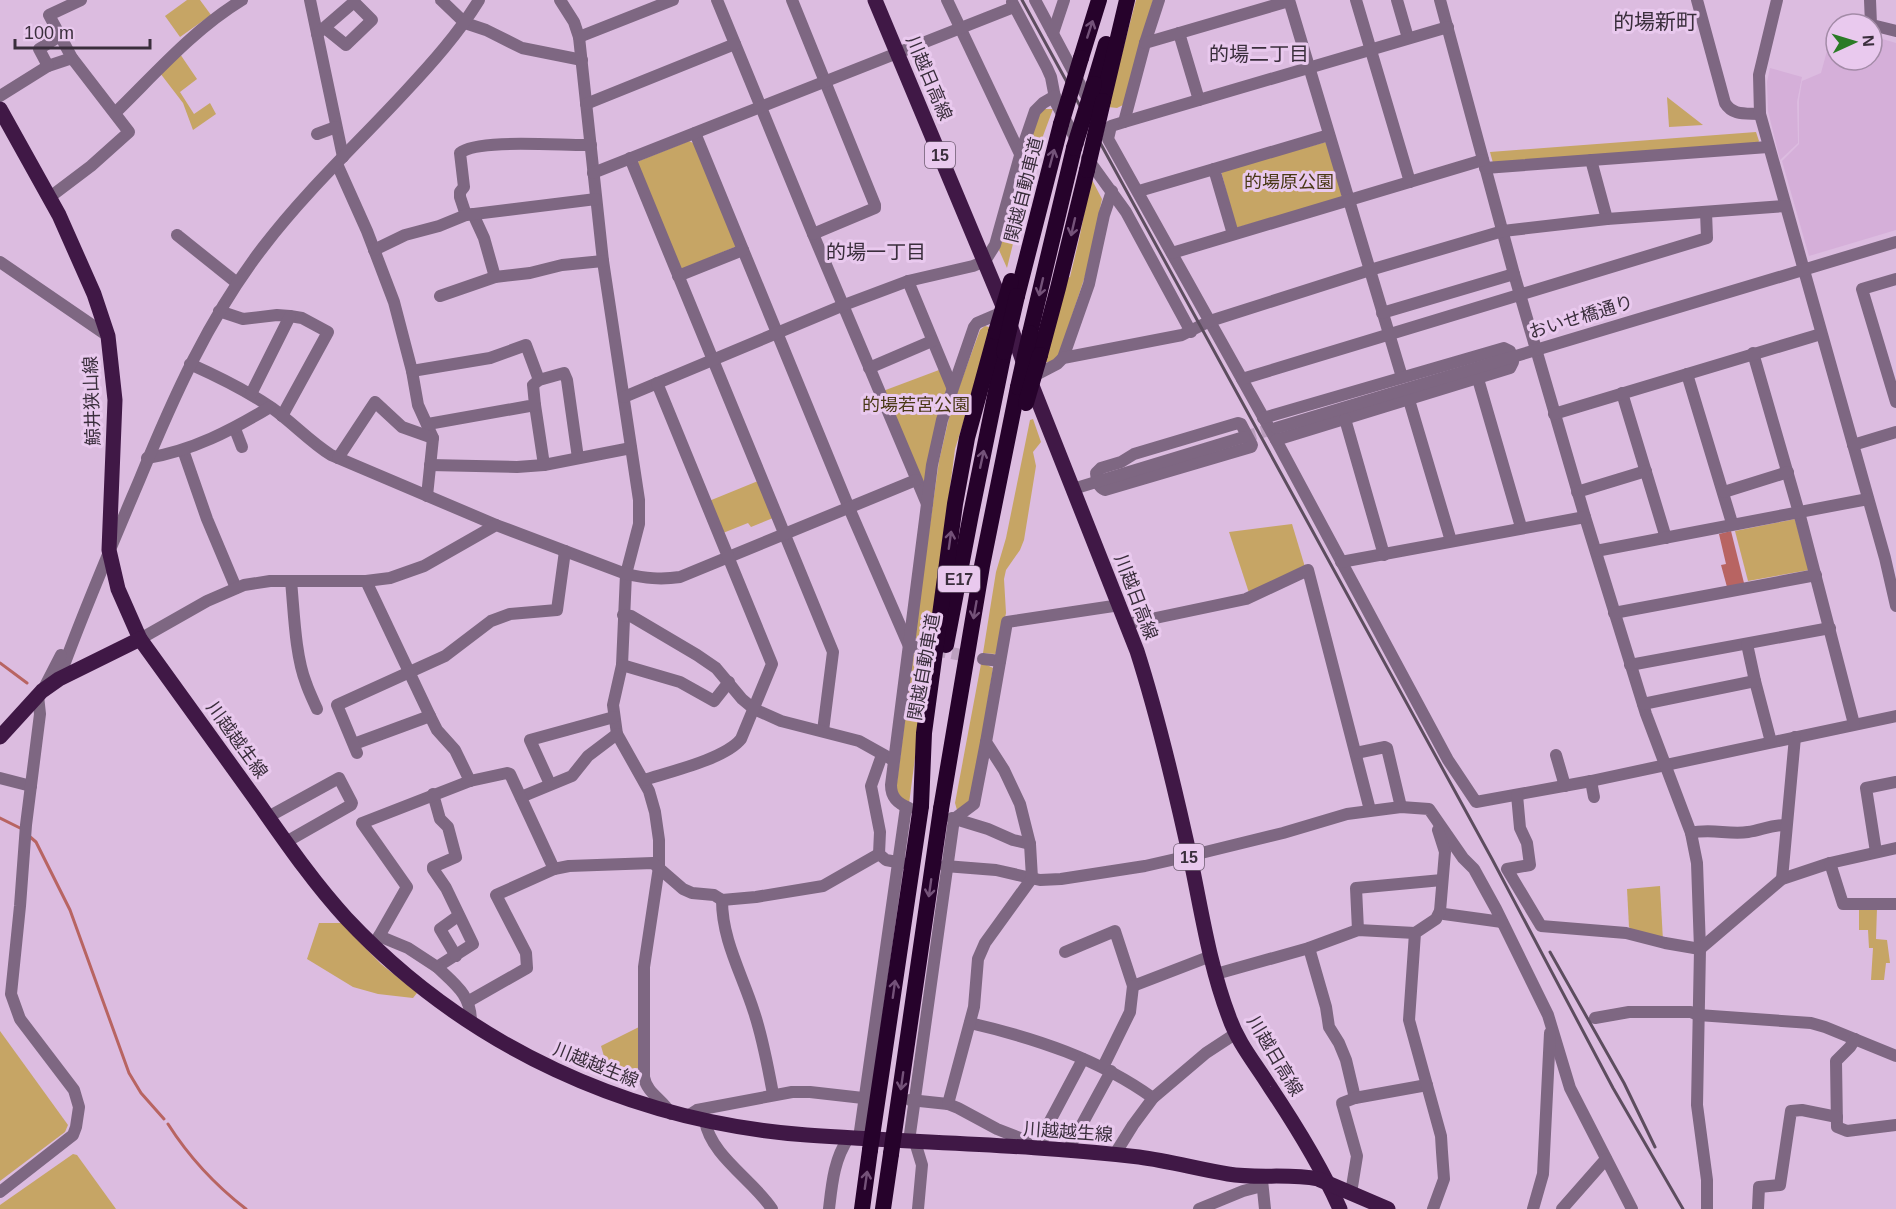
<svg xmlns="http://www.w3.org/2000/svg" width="1896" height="1209" font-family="Helvetica,'Noto Sans JP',sans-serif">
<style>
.built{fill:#d5afd9}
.green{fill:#c6a565}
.water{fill:#b86462}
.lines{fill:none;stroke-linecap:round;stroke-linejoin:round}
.stream{stroke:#b86462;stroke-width:3}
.minor-tunnel{stroke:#bca0bf;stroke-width:12;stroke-dasharray:12 6;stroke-linecap:butt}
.minor{stroke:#7e6782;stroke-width:12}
.major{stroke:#401846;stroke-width:15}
.highway{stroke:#26022b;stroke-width:16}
.rail{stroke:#5d4d5f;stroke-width:3}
.highway-bridge{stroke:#26022b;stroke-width:16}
.oneway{stroke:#745279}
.labels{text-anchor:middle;stroke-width:6;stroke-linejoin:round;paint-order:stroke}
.shield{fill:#e9c9ee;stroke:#6e5c71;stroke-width:1.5}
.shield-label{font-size:16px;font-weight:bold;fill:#3a2e3c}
.street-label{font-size:18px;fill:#3a2e3c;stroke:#e9c9ee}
.park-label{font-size:18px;fill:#493816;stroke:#e9c9ee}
.neighbourhood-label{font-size:20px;fill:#3a2e3c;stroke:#e9c9ee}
.quarter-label{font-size:21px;fill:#3a2e3c;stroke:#e9c9ee}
</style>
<rect width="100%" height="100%" fill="#dcbce0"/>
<g class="built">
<polygon points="1834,25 1836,26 1836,60 1872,60 1872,36 1896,43 1896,230 1809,256 1782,161 1799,144 1799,100 1802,81 1821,73"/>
<polygon points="1770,68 1802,77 1797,102 1798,143 1780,160 1768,111 1767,82"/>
</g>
<g class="green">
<polygon points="187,0 200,0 211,15 180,37 165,16"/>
<polygon points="1136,0 1153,0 1123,105 1117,108 1108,107"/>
<polygon points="180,54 197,79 180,92 194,114 210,103 216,114 193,130 183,103 160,73"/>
<polygon points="1667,97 1703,125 1669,127"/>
<polygon points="1044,109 1053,109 1033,163 1007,268 999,250 1037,115"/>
<polygon points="1756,132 1759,141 1757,144 1493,163 1490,152"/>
<polygon points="689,141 695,144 737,246 680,270 637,164 639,161"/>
<polygon points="1326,142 1342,195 1340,198 1236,228 1221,171"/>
<path d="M 1091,178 L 1102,199 L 1087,270 L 1058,358 C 1053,362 1049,363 1042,362 L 1067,278 L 1070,277 L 1080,235 Z"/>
<polygon points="985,326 993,328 955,449 909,804 903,800 896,790 913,656 921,643 915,637 915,629 939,461 951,409 980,330"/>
<polygon points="939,370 947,388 925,481 920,481 883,391"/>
<polygon points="1033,419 1041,442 1033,452 1036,466 1024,540 1020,550 1006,570 1004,579 1006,613 998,652 995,654 983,653 996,572 1006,538 1030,420"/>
<polygon points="758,481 773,518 751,527 748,523 723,533 709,501"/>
<polygon points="1795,519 1809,570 1748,581 1735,531"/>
<polygon points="1292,524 1305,567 1250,596 1229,532"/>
<polygon points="981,664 985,664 993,668 971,805 957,810 955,803"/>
<polygon points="1660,886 1663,941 1633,931 1629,927 1627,889"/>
<polygon points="1877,908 1876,939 1887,940 1890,963 1886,963 1884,980 1871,980 1873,948 1869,948 1868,930 1859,930 1859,909"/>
<polygon points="319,923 341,923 381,964 415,991 417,993 413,998 378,994 353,987 307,959"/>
<polygon points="639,1027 640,1068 608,1070 601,1046"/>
<polygon points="0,1031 68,1125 65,1132 0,1181"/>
<polygon points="73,1154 77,1155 116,1209 0,1209 0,1205"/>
</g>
<polygon class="water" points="1731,531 1744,583 1727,587 1721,565 1726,564 1719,534"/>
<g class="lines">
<g class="stream">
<polyline points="0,663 27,683"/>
<polyline points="0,818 22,829"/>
<polyline points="29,836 36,842 70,910 129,1073 141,1093 164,1119"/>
<path d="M 168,1124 C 189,1157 215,1185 246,1209"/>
</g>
<g class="minor-tunnel">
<polyline points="1244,437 1276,428"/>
<polyline points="934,650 973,657"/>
</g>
<g class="minor">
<polyline points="310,0 343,157"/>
<polyline points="441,0 465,23 486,30 522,48 582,60"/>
<path d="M 560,0 L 574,22 L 579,37 L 603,261 L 639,500 L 639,524 L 626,574 L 622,665 L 613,705 L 617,734 L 649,791 L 655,812 L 659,840 L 659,867 L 644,967 L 644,1077 C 647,1094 663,1099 671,1114"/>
<polyline points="717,0 813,234 927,504"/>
<polyline points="792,0 875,205 875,208 813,234"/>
<polyline points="947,0 1020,154"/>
<polyline points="1035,0 1091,105"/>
<polyline points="1159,0 1145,43 1124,122 1111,126 1108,139 1276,440 1448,760 1476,802 1591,781 1896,716"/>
<polyline points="1289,0 1402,377"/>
<polyline points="1356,0 1410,182"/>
<polyline points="1397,0 1408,38"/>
<polyline points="1440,0 1514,274 1585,517 1646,714 1691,833 1697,863 1700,949 1697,1105 1707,1180 1707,1209"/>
<path d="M 1697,0 L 1725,103 C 1733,116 1746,113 1760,114"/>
<polyline points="1777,0 1759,75 1760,114 1885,558 1896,606"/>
<polyline points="1870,0 1871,24"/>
<polyline points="1012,2 1047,68 1051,77 1056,103 1078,143"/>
<polyline points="1872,25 1896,31"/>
<polyline points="1053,33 1064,0"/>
<polyline points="1179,33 1199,100"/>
<polyline points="317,34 354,2 372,20 346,45 325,28"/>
<polyline points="579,37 673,0"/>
<polyline points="1145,43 1289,1"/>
<polyline points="48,66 72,58"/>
<polyline points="0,96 48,66 39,49 60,36"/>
<polyline points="586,104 735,44"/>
<path d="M 115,113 C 156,73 193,30 242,0"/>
<polyline points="1124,122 1448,27"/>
<polyline points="695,133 849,508 909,646 927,649"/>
<polyline points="317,134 336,127"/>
<polyline points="630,158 833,652 823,731"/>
<polyline points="1087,158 1126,212 1191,332"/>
<polyline points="1591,160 1607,219"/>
<polyline points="337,164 367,231 394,302 412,371 418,405 433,438 427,496"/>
<polyline points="1485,168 1768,147"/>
<polyline points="593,173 1014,7"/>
<polyline points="1139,191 1214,169"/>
<polyline points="50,197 91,166 129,132 72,58 49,15 81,0"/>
<polyline points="473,214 484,238 495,277"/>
<path d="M 466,215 L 460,197 L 460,192 L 464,187 L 460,153 C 477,138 565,146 591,145"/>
<polyline points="1233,234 1214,169 1329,135"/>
<polyline points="177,235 237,283"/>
<polyline points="374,250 405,235 439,226 466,215 596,199"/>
<polyline points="1172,253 1483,160"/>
<polyline points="0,262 108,336"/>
<polyline points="678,276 743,250"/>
<polyline points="1896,279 1862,289 1896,402"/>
<polyline points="908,281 952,387"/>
<polyline points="440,296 495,277 530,273 562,265 603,261"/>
<polyline points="219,311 243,319 277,315 290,316 302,318 328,332 282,416"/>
<polyline points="1382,313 1514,274"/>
<polyline points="1753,353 1800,516 1854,724"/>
<polyline points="1063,358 1089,284 1104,215 1112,191"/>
<path d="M 190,364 C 219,377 246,390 272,408 C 293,423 309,441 331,455 L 496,525"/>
<polyline points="869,368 932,341"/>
<polyline points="412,371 490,358 526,345 539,380"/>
<polyline points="1687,374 1732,523"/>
<polyline points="1032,377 1057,364 1063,358 1182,335 1210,321 1370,270 1503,231 1607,219 1785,206"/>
<polyline points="1242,379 1707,238 1706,212"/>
<polyline points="1478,379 1521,527"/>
<polyline points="1622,393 1666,538"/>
<polyline points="251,394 290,316"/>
<polyline points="624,397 844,305 908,281 973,266 985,261 995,245 1021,152 1035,111 1043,103 1055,96"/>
<polyline points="1409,400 1451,541"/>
<polyline points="535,405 544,465"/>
<polyline points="1554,414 1821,334"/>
<polyline points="1263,418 1504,348 1510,351 1513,362 1510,368 1276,440"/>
<polyline points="1345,419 1384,555"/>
<path d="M 1238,423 L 1241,424 L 1252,445 L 1251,447 L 1105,490 C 1098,487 1097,481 1096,473 L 1101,468 L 1121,462 L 1134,454 Z"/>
<polyline points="428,424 535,405 533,385 539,380 564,373 567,380 578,458"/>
<polyline points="1276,428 1896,242"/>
<polyline points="235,429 242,447"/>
<polyline points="1853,445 1896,432"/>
<polyline points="183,450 207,519 236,588"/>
<path d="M 147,458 C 192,451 232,430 270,407"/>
<polyline points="338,458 375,402 402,427 433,438"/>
<polyline points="430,465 517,467 544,465 631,448"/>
<polyline points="1073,489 1244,437"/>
<polyline points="1577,492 1646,471"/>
<polyline points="1724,492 1788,472"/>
<polyline points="1596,551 1868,499"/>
<polyline points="1341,562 1585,517"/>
<path d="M 291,581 C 294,611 295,655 306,683 C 309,692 313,700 317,709"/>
<polyline points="366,581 430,716 437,730 455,750 470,781"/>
<polyline points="1614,613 1816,575"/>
<polyline points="623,615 631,616 697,655 716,668 742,699 754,709 781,721 859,741 893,760"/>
<polyline points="1127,624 1246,599 1308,570 1370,810"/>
<path d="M 140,639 L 207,601 L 244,585 L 270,581 L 366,581 L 390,578 L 424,566 L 496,525 L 626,574 C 645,578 660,580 680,577 L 916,480"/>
<polyline points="983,659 1000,661"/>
<polyline points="622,665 680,682 714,701 729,682"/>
<polyline points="1630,665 1830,628"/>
<path d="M 59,679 C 83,612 111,547 139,481 C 173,398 209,317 264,246 C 307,190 358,143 405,92 C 432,63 458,34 479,0"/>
<polyline points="1755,681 1771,742"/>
<polyline points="43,690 61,655"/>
<polyline points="1643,704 1755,681 1747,644"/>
<polyline points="354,744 430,716"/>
<polyline points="357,753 337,705 445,656 491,621 510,614 557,610 565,551"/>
<polyline points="1356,753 1385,747 1387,748 1401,807"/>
<polyline points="882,755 871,786 880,832 879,854 886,860 902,863"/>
<polyline points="1556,755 1565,786"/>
<polyline points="0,778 31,786"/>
<path d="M 644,780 C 669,772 725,759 741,739 L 772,664 L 657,383"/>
<polyline points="1591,781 1594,797"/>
<polyline points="550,784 530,740 614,717"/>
<polyline points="1517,795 1520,828 1527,843 1530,865 1507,869 1541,926 1626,933 1665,943 1700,949 1782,879 1830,863 1896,848"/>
<polyline points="521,797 572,776 588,756 617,734"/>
<path d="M 909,808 C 897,803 891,797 891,785 L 932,465 L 942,420 L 974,327 L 977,323 L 1005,311"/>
<polyline points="268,817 339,778 352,803 351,805 286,842"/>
<polyline points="952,818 988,829 1013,840 1030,844"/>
<path d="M 1691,833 C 1710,828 1729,835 1748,832 C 1762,830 1770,825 1786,825"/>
<polyline points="1876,852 1866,788 1896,782"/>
<polyline points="1830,863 1843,904 1896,904"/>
<polyline points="945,866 996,870 1040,880 1061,879 1145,866 1189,856 1283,833 1347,814 1401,807 1429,809 1463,858 1474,869 1496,909 1548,1015 1570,1088 1632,1209"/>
<polyline points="1782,879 1795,737"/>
<path d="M 722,900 C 722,940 742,974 754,1012 C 763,1039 768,1067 773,1094"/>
<polyline points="1440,911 1444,914 1502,922"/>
<polyline points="1358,930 1356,888 1442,880"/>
<polyline points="379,936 408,948 437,967 473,944 446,888 433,869 433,867 456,857 448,827 440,819 433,794"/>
<polyline points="374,945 407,887 362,823 470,781 507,773 510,774 554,869 569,866 653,863 683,889 692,893 714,895 722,900 756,897 823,886 879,854"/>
<polyline points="1309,948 1326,1007 1329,1027 1339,1043 1346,1060 1355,1098"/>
<polyline points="1065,952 1115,931 1133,986 1211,956"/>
<polyline points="456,956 440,929 458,916"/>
<path d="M 437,967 C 456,985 471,995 471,1022"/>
<polyline points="1216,974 1309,948 1358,930 1415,933"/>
<polyline points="469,1001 527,968 526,953 496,895 554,869"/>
<polyline points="1595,1018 1629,1012 1691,1012 1698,1015 1811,1023 1825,1027 1896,1056"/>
<path d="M 970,1023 C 1035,1038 1099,1059 1153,1098"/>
<polyline points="1855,1039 1850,1047 1836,1061 1837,1127 1847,1131 1896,1125"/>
<polyline points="1103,1067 1130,1012 1133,986"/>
<polyline points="910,1100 948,1104 958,1108 997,1129 1025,1140 1031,1148"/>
<polyline points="948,1104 974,1007 978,959 985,943 1032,878 1030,844 1020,804 1004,770 986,742 1007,622 1120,605"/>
<polyline points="686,1117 697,1110 792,1092 810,1092 863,1098"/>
<path d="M 705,1121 C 711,1156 753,1180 772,1209"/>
<polyline points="859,1138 906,807"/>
<polyline points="909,1141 954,819 974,804 986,742"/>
<polyline points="915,1142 922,1165 918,1209"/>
<polyline points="1039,1149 1050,1121 1083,1059"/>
<polyline points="1068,1150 1111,1071"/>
<polyline points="1115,1154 1133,1125 1153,1098 1206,1053 1235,1034"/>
<polyline points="1262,1180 1265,1209"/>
<polyline points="0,1192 73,1135 76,1127 79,1107 74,1090 20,1019 11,994 20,906 26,825 40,714 38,696"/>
<polyline points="1351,1193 1357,1156 1342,1103 1355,1098 1427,1085"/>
<path d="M 829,1209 C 832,1183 834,1159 849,1137"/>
<polyline points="1199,1209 1243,1191 1262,1186"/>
<polyline points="1433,1209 1444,1179 1442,1152 1441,1136 1409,1020 1415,933 1436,919 1440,911 1445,852 1438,830"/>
<polyline points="1533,1209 1543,1174 1550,1033"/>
<polyline points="1562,1209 1606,1159"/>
<polyline points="1758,1209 1759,1187 1780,1185 1791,1111 1802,1110 1837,1117"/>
</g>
<g class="major">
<path d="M 875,0 L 1005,311 L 1029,378 L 1137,651 C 1160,723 1177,797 1193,871 C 1203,920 1211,970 1229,1017 C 1238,1043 1255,1063 1270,1087 C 1296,1126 1321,1166 1340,1209"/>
<polyline points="0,109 59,215 94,294 108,336 115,400 109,550 118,589 140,639"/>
<path d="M 0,737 L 42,691 L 59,679 L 140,639 C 178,691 216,744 254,797 C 283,838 312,881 346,918 C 467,1047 631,1122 807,1135 C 917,1143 1029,1144 1139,1157 C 1169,1161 1198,1169 1228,1174 C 1258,1179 1289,1173 1318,1179 L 1388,1209"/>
</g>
<g class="highway">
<polyline points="1081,58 1099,0"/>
<polyline points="1094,84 1106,44"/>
<polyline points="1103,101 1127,0"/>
<polyline points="1017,296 1061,124"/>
<polyline points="1030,333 1074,148"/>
<polyline points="1040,355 1058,288 1087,170"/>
<polyline points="946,645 971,514 1004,352"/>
<polyline points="921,806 924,733 955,504 967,438 996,332"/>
<polyline points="941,809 982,566 1018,387"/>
<polyline points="862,1209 870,1150"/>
<polyline points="883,1209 891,1154"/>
</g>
<g class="rail">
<polyline points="1022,0 1492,859 1613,1088 1683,1209"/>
<polyline points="1550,952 1624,1083 1655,1147"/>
</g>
<g class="highway-bridge">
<polyline points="1061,124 1081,58"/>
<polyline points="1074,148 1094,84"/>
<polyline points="1087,170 1103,101"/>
<polyline points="996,332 1011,281"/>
<polyline points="1004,352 1017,296"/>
<polyline points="1018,387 1030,333"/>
<polyline points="1026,403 1040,355"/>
<polyline points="870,1150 921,806"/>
<polyline points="891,1154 941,809"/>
</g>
</g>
<defs><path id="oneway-shaft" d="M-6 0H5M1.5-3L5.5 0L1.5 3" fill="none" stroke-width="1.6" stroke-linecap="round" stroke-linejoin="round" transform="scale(1.5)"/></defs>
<g class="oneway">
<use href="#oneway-shaft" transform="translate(1090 29) rotate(-72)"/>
<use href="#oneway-shaft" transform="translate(1052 158) rotate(-75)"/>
<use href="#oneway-shaft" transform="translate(1073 227) rotate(103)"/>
<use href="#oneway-shaft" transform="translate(1041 287) rotate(103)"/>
<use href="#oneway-shaft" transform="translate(982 459) rotate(-78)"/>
<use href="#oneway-shaft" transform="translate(950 540) rotate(-82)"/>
<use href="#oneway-shaft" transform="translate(975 610) rotate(100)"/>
<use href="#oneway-shaft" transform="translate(930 888) rotate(98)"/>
<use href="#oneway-shaft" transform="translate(894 989) rotate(-82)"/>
<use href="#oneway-shaft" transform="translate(902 1081) rotate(98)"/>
<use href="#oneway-shaft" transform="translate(866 1180) rotate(-82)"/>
</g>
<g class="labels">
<g class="shield">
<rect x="925" y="142" width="30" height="26" rx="4.5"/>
<rect x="938" y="566" width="42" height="26" rx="4.5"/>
<rect x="1174" y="844" width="30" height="26" rx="4.5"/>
</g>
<g class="shield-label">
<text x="940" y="161">15</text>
<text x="959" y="585">E17</text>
<text x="1189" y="863">15</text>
</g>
<g class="street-label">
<text transform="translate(929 78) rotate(67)" y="6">川越日高線</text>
<text transform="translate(1024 190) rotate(-76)" y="6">関越自動車道</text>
<text transform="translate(1581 317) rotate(-17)" y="6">おいせ橋通り</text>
<text transform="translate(92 401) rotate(-92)" y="6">鯨井狭山線</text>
<text transform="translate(1136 597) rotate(69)" y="6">川越日高線</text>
<text transform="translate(924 667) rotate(-80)" y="6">関越自動車道</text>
<text transform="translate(237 740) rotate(54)" y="6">川越越生線</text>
<text transform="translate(1275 1056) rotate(59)" y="6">川越日高線</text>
<text transform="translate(596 1065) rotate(22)" y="6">川越越生線</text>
<text transform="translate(1068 1132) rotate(4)" y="6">川越越生線</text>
</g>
<g class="park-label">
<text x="1289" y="188">的場原公園</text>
<text x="916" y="411">的場若宮公園</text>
</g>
<g class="neighbourhood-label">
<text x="1259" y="61">的場二丁目</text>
<text x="876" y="259">的場一丁目</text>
</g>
<g class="quarter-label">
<text x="1655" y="29">的場新町</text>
</g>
</g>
<g transform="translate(1854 42) rotate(86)"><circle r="28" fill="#e9c9ee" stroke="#a38ba7" stroke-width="1.5"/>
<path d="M0-4.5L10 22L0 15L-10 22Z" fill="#2a7b26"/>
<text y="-9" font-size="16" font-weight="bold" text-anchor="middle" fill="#3a2e3c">N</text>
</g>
<path d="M15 39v9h135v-9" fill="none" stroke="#3a2e3c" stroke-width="3"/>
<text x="24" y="39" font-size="18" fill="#3a2e3c" stroke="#e9c9ee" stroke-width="4.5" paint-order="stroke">100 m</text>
</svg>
